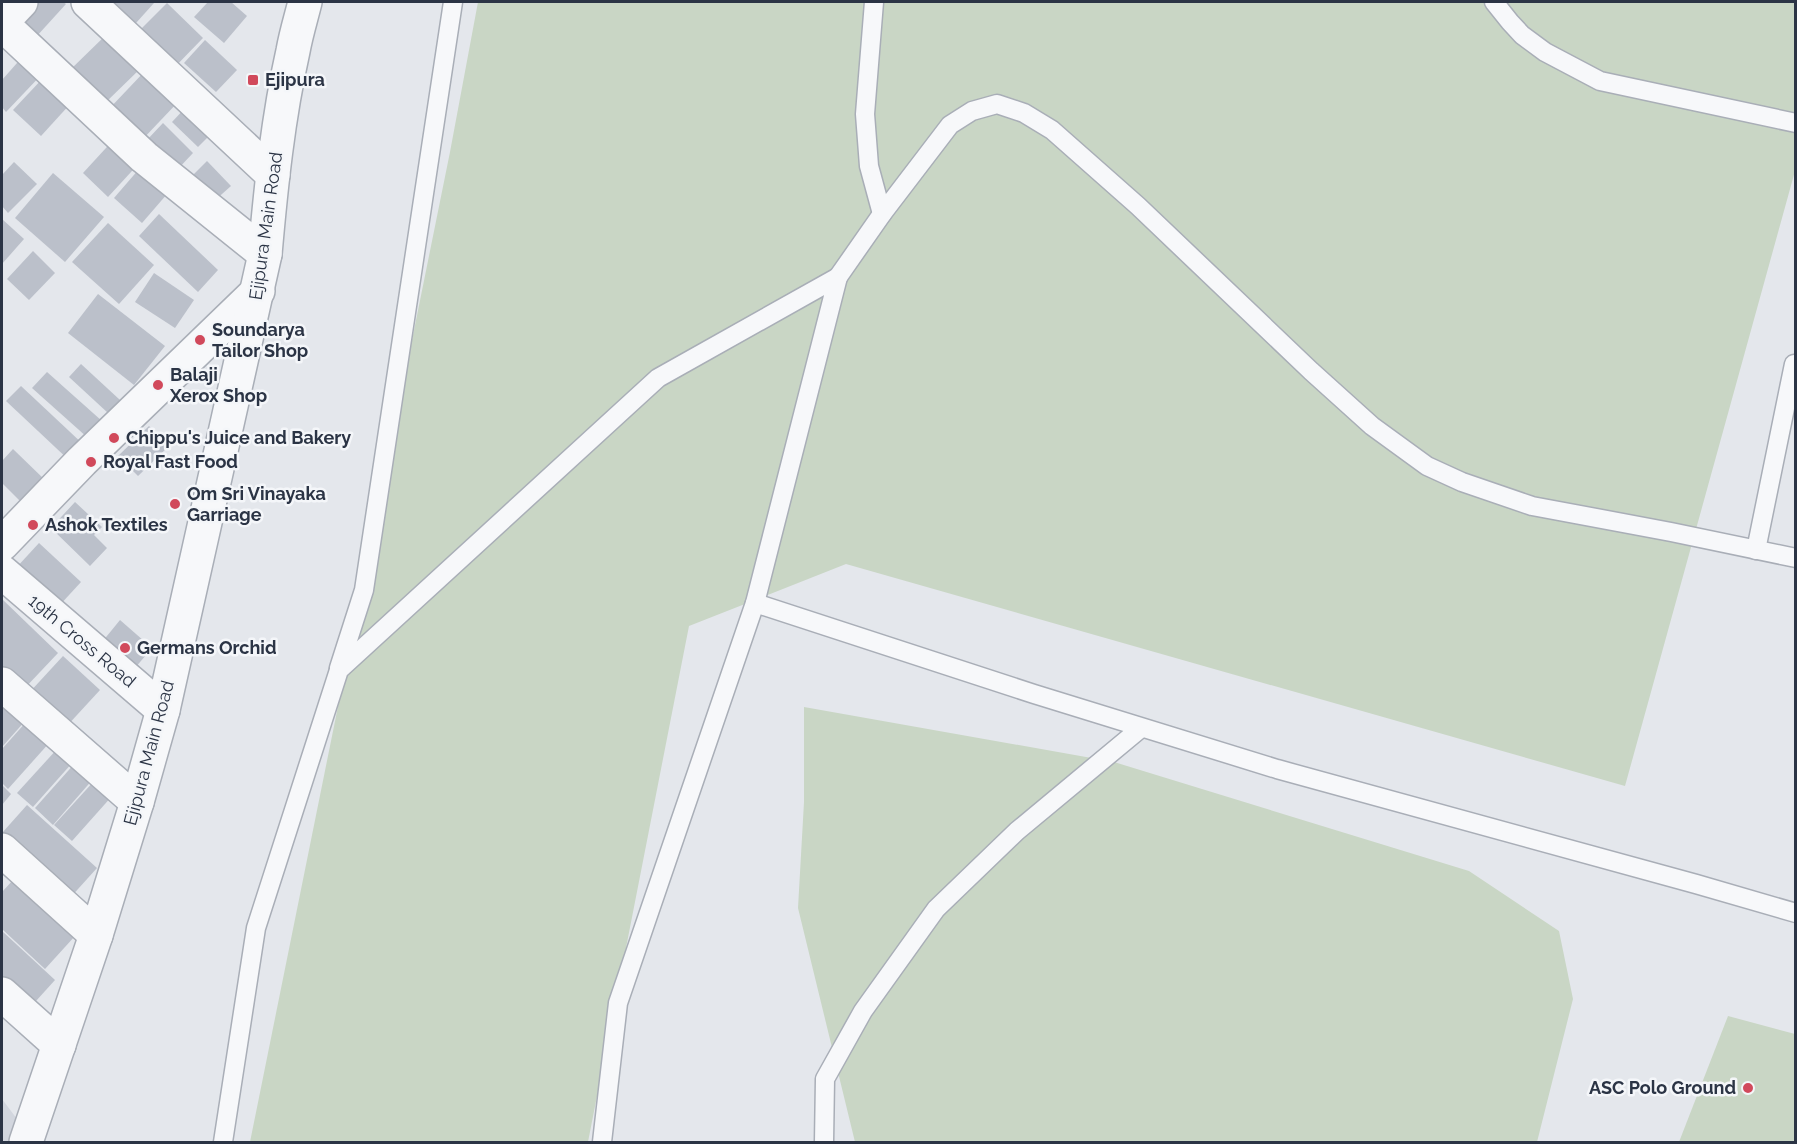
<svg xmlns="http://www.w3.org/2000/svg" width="1797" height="1144" font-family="Raleway,sans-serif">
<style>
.built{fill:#d2d6de}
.green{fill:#c9d6c5}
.building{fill:#bbc0ca}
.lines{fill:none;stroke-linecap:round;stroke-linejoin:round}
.service-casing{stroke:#a9aeb7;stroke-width:21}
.minor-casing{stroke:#a9aeb7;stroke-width:36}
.tertiary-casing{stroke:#a9aeb7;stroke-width:36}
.service{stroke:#f7f8fa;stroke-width:18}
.minor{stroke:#f7f8fa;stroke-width:33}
.tertiary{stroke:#f7f8fa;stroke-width:33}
.poi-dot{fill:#d1495b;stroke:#f4f6f9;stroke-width:2}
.labels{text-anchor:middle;stroke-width:5;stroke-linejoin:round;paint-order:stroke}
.poi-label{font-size:18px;font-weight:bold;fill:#2b3445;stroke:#f4f6f9;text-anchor:start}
.street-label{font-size:18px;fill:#2b3445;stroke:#f4f6f9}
</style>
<rect width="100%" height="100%" fill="#e4e7ec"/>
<polygon class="built" points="2,1099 17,1119 8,1142 2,1142"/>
<g class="green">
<polygon points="478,2 1795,2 1795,171 1625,786 846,564 689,626 588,1142 250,1142 450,152"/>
<polygon points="804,707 1114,762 1469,871 1559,931 1573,999 1537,1142 855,1142 798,908 804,802"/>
<polygon points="1728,1016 1795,1034 1795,1142 1679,1142"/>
</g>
<g class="building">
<polygon points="36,2 63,2 66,4 36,37 18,21"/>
<polygon points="99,2 152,2 154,3 127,33"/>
<polygon points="208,2 231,2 247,16 224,43 194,17"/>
<polygon points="167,3 203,38 169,73 133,37"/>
<polygon points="108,33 142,67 103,105 69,71"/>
<polygon points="205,40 237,70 216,92 184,63"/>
<polygon points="25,54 44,72 6,112 2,107 2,80"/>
<polygon points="146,70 179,101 141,141 108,110"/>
<polygon points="44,77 72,102 41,136 13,110"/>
<polygon points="187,106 213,132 198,147 172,122"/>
<polygon points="163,123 193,153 176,171 146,141"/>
<polygon points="117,136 143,159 108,197 83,173"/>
<polygon points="146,161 174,186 142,223 114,198"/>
<polygon points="207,161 231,186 213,202 190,178"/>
<polygon points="14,162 37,184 8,213 2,206 2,175"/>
<polygon points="53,173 104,217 65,262 15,218"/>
<polygon points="159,214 218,270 198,292 139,236"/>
<polygon points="2,219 24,239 2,264"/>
<polygon points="108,223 154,265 119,304 72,262"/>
<polygon points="33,251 55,273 29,300 7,279"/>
<polygon points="154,273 194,300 175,328 135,302"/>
<polygon points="98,294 165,346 134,385 68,333"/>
<polygon points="81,364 120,400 108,413 69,377"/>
<polygon points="47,372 102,421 88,438 32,388"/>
<polygon points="21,386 85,446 71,462 6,401"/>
<polygon points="149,426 169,446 138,476 118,456"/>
<polygon points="13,449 47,482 24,505 2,483 2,461"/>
<polygon points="75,502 102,527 94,535 107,548 90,566 51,528"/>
<polygon points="39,543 81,582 58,607 16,568"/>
<polygon points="2,599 58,653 23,690 2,669"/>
<polygon points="120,620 152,648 129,675 98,647"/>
<polygon points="63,656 100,690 65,728 28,694"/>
<polygon points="2,698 26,720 2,747"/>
<polygon points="27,721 50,742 8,789 2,783 2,749"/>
<polygon points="58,748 73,762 33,807 17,793"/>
<polygon points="76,762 94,778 53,825 35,808"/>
<polygon points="95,780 113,795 72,841 54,825"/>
<polygon points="2,785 11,794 2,805"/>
<polygon points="27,805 97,868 69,899 2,840 2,833"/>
<polygon points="14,879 75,936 45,969 2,929 2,892"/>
<polygon points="2,931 55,980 26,1012 2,989"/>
</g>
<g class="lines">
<defs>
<g id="service">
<polyline points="874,2 865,114 869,166 882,214"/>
<polyline points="1494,2 1510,22 1522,35 1545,52 1600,81 1796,123"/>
<polyline points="838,277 882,214 950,125 972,111 997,104 1024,113 1052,130 1138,206 1311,371 1372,426 1427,466 1462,482 1532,506 1671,532 1796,558"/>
<polyline points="1756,550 1794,364"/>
<polyline points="755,603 1034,694 1277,769 1696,884 1796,913"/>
<polyline points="339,668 364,590 453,2"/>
<polyline points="223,1142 256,928 339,670 658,378 838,277 755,603 618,1003 602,1142"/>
<polyline points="824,1142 825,1079 863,1011 936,909 1017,831 1141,728"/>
</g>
<g id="minor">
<polyline points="88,2 273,175"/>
<polyline points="2,22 21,2"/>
<polyline points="2,24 144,157 265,254"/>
<polyline points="2,544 82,461 258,291"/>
<polyline points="2,572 163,710"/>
<polyline points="2,684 137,802"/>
<polyline points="2,850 96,935"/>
<polyline points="2,994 59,1045"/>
</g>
<path id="tertiary" d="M 26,1142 L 96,935 L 137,802 L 163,710 L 265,254 C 271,186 278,118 293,51 C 296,34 301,18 305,2"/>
</defs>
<use href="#service" class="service-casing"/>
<use href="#minor" class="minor-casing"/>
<use href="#tertiary" class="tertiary-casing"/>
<use href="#service" class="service"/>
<use href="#minor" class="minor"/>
<use href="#tertiary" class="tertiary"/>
</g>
<g class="poi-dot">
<rect x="247" y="74" width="12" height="12" rx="3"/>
<circle cx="200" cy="340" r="6"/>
<circle cx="158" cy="385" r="6"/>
<circle cx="114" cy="438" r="6"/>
<circle cx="91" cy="462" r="6"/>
<circle cx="175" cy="504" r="6"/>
<circle cx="33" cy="525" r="6"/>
<circle cx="125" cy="648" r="6"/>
<circle cx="1748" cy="1088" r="6"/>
</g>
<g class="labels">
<g class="poi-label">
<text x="265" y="86">Ejipura</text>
<text x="212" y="336">Soundarya<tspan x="212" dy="21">Tailor Shop</tspan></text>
<text x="170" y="381">Balaji<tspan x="170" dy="21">Xerox Shop</tspan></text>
<text x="126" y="444">Chippu's Juice and Bakery</text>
<text x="103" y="468">Royal Fast Food</text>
<text x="187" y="500">Om Sri Vinayaka<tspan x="187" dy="21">Garriage</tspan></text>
<text x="45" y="531">Ashok Textiles</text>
<text x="137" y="654">Germans Orchid</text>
<text x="1736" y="1094" text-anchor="end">ASC Polo Ground</text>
</g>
<g class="street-label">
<text transform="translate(266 226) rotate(-82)" y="6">Ejipura Main Road</text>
<text transform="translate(82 641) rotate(40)" y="6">19th Cross Road</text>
<text transform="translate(149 753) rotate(-75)" y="6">Ejipura Main Road</text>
</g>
</g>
<rect width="1797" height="1144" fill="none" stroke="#2b3445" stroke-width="6"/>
</svg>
